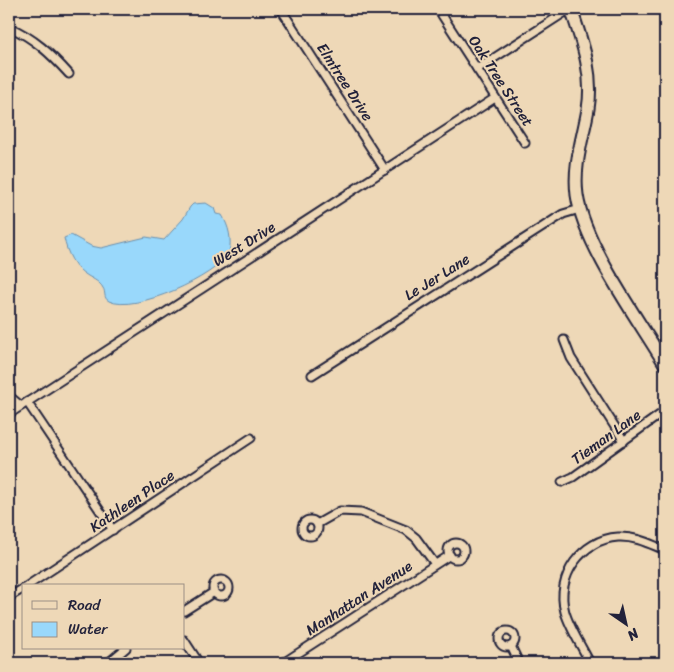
<svg xmlns="http://www.w3.org/2000/svg" width="674" height="672" font-family="Sriracha,sans-serif">
<style>
.water{fill:#99d8fb;stroke:#698fae}
.lines{fill:none;stroke-linecap:round;stroke-linejoin:round}
.minor-casing{stroke:#22223b;stroke-width:11}
.primary-casing{stroke:#22223b;stroke-width:15}
.minor{stroke:#eed8b7;stroke-width:7}
.primary{stroke:#eed8b7;stroke-width:11}
.labels{text-anchor:middle;stroke-width:4;stroke-linejoin:round;paint-order:stroke}
.street-label{font-size:15px;fill:#22223b;stroke:#eed8b7}
</style>
<rect width="100%" height="100%" fill="#eed8b7"/>
<filter id="ink" filterUnits="userSpaceOnUse"><feTurbulence type="fractalNoise" baseFrequency=".02" numOctaves="2"/><feDisplacementMap in="SourceGraphic" scale="10" xChannelSelector="R" yChannelSelector="G"/><feConvolveMatrix kernelMatrix="1 2 1 2 8 2 1 2 1" color-interpolation-filters="sRGB"/></filter>
<g filter="url(#ink)">
<path class="water" d="M 206,203 L 214,208 L 216,214 L 222,215 C 229,227 232,239 229,253 C 217,276 134,314 109,301 C 103,298 106,292 103,288 C 100,282 93,279 88,276 C 74,268 67,253 64,238 L 71,235 L 91,246 L 101,248 L 146,237 L 164,240 L 183,219 L 190,207 L 193,204 Z"/>
<g class="lines">
<defs>
<g id="minor">
<polyline points="281,9 385,170"/>
<polyline points="438,9 525,143"/>
<path d="M 9,27 C 34,38 51,54 69,74"/>
<polyline points="477,69 570,9"/>
<polyline points="564,340 571,358 624,441"/>
<polyline points="312,375 563,214 580,209"/>
<polyline points="9,396 21,406"/>
<polyline points="27,402 113,530"/>
<polyline points="9,414 495,98"/>
<polyline points="562,482 573,477 665,411"/>
<circle cx="310" cy="528" r="8"/>
<polyline points="317,524 340,511 361,512 406,530 416,538 435,564"/>
<circle cx="456" cy="551" r="8"/>
<circle cx="221" cy="588" r="8"/>
<polyline points="27,586 251,438"/>
<polyline points="9,597 24,588"/>
<polyline points="184,611 214,592"/>
<circle cx="507" cy="639" r="8"/>
<polyline points="184,640 199,663"/>
<polyline points="511,646 519,663"/>
<polyline points="108,663 126,648"/>
<polyline points="283,663 450,555"/>
<path d="M 590,663 C 582,647 570,629 565,612 C 555,577 582,539 618,537 C 635,536 650,544 665,550"/>
</g>
<path id="primary" d="M 571,9 C 582,42 594,73 588,109 C 583,138 573,165 577,195 C 584,245 638,319 665,364"/>
</defs>
<use href="#minor" class="minor-casing"/>
<use href="#primary" class="primary-casing"/>
<use href="#minor" class="minor"/>
<use href="#primary" class="primary"/>
</g>
</g>
<g class="labels">
<g class="street-label">
<text transform="translate(501 81) rotate(57)" y="5">Oak Tree Street</text>
<text transform="translate(345 82) rotate(57)" y="5">Elmtree Drive</text>
<text transform="translate(244 244) rotate(-32)" y="5">West Drive</text>
<text transform="translate(437 277) rotate(-32)" y="5">Le Jer Lane</text>
<text transform="translate(606 437) rotate(-36)" y="5">Tieman Lane</text>
<text transform="translate(132 501) rotate(-34)" y="5">Kathleen Place</text>
<text transform="translate(359 598) rotate(-33)" y="5">Manhattan Avenue</text>
</g>
</g>
<rect width="674" height="672" fill="none" stroke="#eed8b7" stroke-width="30"/>
<rect x="15" y="15" width="644" height="642" fill="none" stroke="#22223b" stroke-width="2" filter="url(#ink)"/>
<rect x="22" y="584" width="162" height="65" fill="#eed8b7" stroke="#9c8f85"/>
<rect x="32" y="601" width="25" height="8" fill="#eed8b7" stroke="#9c8f85"/>
<text x="68" y="610" font-size="15" fill="#22223b">Road</text>
<rect x="32" y="622" width="25" height="15" fill="#99d8fb" stroke="#9c8f85"/>
<text x="68" y="634" font-size="15" fill="#22223b">Water</text>
<g transform="translate(626 624) rotate(146)" stroke="#eed8b7" stroke-width="4" paint-order="stroke">
<path d="M0-4L9 19L0 12L-9 19Z" fill="#22223b"/>
<text y="-8" font-size="14" font-weight="bold" text-anchor="middle" fill="#22223b">N</text>
</g>
</svg>
